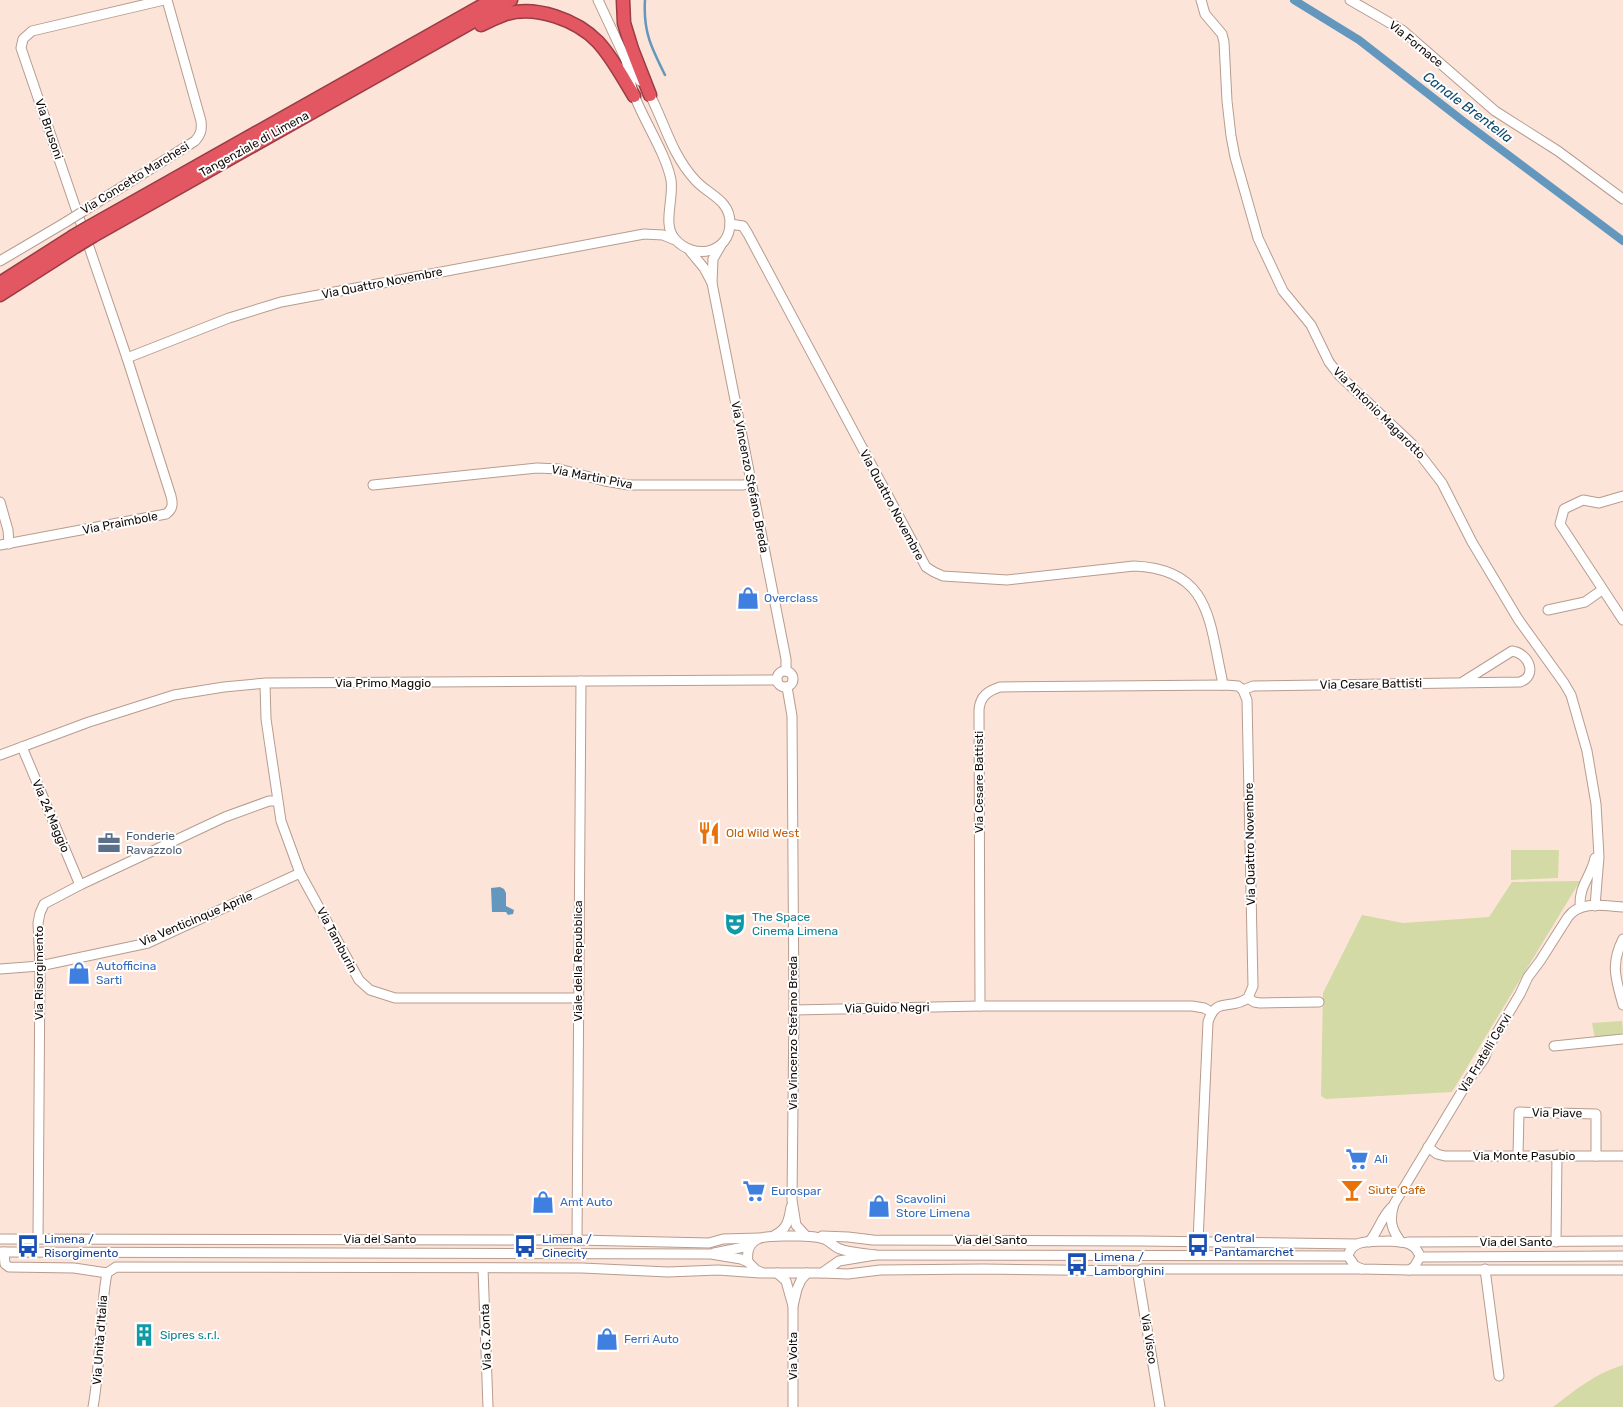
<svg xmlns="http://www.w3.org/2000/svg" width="1623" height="1407" font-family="Rubik,sans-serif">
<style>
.green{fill:#d4daa5}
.water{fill:#6397bd}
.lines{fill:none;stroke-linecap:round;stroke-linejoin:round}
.stream{stroke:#6397bd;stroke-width:2.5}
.canal{stroke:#6397bd;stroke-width:8}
.minor-casing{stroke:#b79c8f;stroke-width:11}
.highway-casing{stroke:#9b3c43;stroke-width:15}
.minor{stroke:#fff;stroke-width:9}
.highway{stroke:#e35763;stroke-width:12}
.minor-bridge-casing{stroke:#b79c8f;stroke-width:11;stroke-linecap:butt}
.highway-bridge-casing{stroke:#9b3c43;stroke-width:15;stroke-linecap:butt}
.minor-bridge{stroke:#fff;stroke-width:9}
.highway-bridge{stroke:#e35763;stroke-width:12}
.labels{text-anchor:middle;stroke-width:4;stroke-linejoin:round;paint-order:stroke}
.street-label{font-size:12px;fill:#140b07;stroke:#fff}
.shop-label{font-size:12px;fill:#366cbe;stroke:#fff;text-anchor:start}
.food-label{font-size:12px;fill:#c56008;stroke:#fff;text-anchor:start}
.service-label{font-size:12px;fill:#4e5e75;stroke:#fff;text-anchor:start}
.culture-label{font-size:12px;fill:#0d838f;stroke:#fff;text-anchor:start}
.transit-label{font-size:12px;fill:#164399;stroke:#fff;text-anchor:start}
.water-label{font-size:14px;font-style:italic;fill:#0d4c72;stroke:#fff}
</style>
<rect width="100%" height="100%" fill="#fce4d9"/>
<g class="green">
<polygon points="1511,850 1559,850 1558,878 1511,880"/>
<polygon points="1580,881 1452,1092 1326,1099 1321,1096 1323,993 1362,915 1403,923 1489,917 1512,882"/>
<polygon points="1622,1021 1623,1032 1619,1036 1595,1039 1592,1023"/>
<path d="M 1623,1365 L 1623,1407 L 1553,1407 C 1575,1390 1596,1373 1623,1365 Z"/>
</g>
<polygon class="water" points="500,887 504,889 506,893 506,906 514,910 513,914 508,915 506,912 492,912 491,888"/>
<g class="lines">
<path class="stream" d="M 645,0 C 643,31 651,47 665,75"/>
<polyline class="canal" points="1294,0 1359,40 1463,121 1623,241"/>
<defs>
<g id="minor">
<polyline points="598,0 626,60 640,81"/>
<polyline points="1201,0 1205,14 1222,34 1224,42 1227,101 1231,136 1235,157 1258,238 1283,291 1311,325 1329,362 1340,376 1412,444 1442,483 1472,542 1518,619 1564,683 1571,695 1587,751 1596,804 1599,857 1595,906"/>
<polyline points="1350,0 1402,30 1495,111 1558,151 1623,199"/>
<path d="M 626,60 C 629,72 630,86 635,97 C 645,123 666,154 671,180 C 674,199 662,225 675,239 C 694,261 730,253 730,223 C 730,200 709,195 696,181 C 679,163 670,141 661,119 C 657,110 653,100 648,91"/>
<path d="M 82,212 L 195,141 C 201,134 202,130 201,121 L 167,0"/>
<path d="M 730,224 L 743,226 L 748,234 L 926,567 L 934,572 L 943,576 L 1007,580 L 1134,566 C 1210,569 1209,620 1222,679 L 1222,685"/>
<polyline points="721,245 713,259 712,283 786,659 786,671"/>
<polyline points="690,251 704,268 712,283"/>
<polyline points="0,261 66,222"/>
<polyline points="127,358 229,318 281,302 644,234 663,235 675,240"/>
<polyline points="373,485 537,468 559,469 605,481 629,485 743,485 751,483"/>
<polyline points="1623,496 1599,503 1583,500 1564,509 1560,524 1623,620"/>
<polyline points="0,502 8,530 9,544"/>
<path d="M 0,545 L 166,514 C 173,509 173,504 171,496 L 127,358 L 21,48 L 23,39 L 32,31 L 164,0"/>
<polyline points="1548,610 1585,602 1602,590"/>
<circle cx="785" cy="679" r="8"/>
<polyline points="265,684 266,719 281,821 300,873 359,980 370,990 395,998 577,998"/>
<polyline points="787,687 792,716 794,1010 792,1200 796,1225 806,1236"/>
<path d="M 1243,690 L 1253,686 L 1520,682 C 1538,676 1529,653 1512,651 L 1461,683"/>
<polyline points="1243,690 1247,700 1253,986 1248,998"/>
<polyline points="22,747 80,885"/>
<polyline points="0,755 89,722 174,695 224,687 266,683 776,680"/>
<path d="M 1580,906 C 1579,885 1591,877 1595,858"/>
<path d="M 1623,939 C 1610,964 1616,980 1623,1005"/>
<polyline points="0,969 40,966 148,943 300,873"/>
<polyline points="1248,998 1254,1002 1260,1003 1319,1002"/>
<path d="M 980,1006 L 979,710 C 980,696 988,691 1000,687 L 1226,685 L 1238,686 L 1243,690"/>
<polyline points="794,1010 980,1006 1192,1006 1204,1008 1211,1012"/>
<polyline points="1554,1046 1623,1039"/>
<polyline points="1428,1147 1437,1154 1445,1156 1623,1156"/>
<polyline points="1518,1155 1519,1112 1596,1114 1596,1156"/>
<path d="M 775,1235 C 787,1229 789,1220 791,1207"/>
<polyline points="822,1236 848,1237 873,1240 1141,1241 1357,1244"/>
<polyline points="0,1239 577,1240 709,1243 723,1239 759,1238"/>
<polyline points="38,1239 40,966 38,923 40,913 44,904 80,885 225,817 269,801 277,801"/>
<polyline points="577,1240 581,681"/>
<path d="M 1198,1241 L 1208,1022 C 1216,996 1230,1011 1248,998"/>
<path d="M 1388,1241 C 1401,1242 1416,1241 1420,1257 L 1414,1267 L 1409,1270 L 1362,1269 L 1355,1266 L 1348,1256 C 1352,1238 1373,1242 1388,1241 Z"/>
<path d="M 1369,1242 C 1378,1232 1381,1218 1391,1208"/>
<path d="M 1401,1242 C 1391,1229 1389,1220 1394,1204 L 1470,1078 L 1484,1059 L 1489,1046 L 1520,994 L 1528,977 L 1540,961 L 1568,917 C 1580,900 1605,906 1623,907"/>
<polyline points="1408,1242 1623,1241"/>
<polyline points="1556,1242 1557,1155"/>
<polyline points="0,1252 711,1254 741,1259 748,1262 756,1270 763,1273 822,1273 839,1261 875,1255"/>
<polyline points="4,1252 5,1264 9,1267 74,1268 107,1273"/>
<polyline points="714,1253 749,1246"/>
<polyline points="1420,1257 1623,1256"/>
<path d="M 748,1262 C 744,1234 768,1236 789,1236 C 800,1236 813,1235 824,1239 C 830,1241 834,1247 840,1249 C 851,1253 864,1253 875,1255 L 1348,1256"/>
<polyline points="483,1268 488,1407"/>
<polyline points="1485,1269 1499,1376"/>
<polyline points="1409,1270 1623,1270"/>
<polyline points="1140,1271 1138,1275 1160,1407"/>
<polyline points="107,1273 116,1267 582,1268 668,1272 718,1270 760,1273"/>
<polyline points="777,1273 786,1281 793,1306"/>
<polyline points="822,1273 848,1274 880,1270 983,1269 1140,1271 1142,1269 1362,1269"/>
<path d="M 93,1407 C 101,1363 99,1317 107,1273"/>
<polyline points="793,1407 793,1306 797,1289 801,1280 807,1273"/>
</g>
<g id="highway">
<polyline points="623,0 624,23 632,49 650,95"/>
<path d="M 481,25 C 489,21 498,17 506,14 C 536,5 577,20 598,42 C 612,57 623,78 634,96"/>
<polyline points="89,227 492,0"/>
<polyline points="93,236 511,0"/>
<polyline points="0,283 72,237"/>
<polyline points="0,295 75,247"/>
</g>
</defs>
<use href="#minor" class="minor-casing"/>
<use href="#highway" class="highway-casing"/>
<use href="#minor" class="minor"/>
<use href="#highway" class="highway"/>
<defs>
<polyline id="minor-bridge" points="66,222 82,212"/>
<g id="highway-bridge">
<polyline points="72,237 89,227"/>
<polyline points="75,247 93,236"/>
</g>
</defs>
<use href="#minor-bridge" class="minor-bridge-casing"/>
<use href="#highway-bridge" class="highway-bridge-casing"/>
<use href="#minor-bridge" class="minor-bridge"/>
<use href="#highway-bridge" class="highway-bridge"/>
</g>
<defs>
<symbol id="shop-bare" viewBox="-9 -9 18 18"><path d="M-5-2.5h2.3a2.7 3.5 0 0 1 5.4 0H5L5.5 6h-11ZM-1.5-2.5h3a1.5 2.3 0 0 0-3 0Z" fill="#3f7fe0" stroke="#fff" stroke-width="2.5" paint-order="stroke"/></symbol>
<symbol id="restaurant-bare" viewBox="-9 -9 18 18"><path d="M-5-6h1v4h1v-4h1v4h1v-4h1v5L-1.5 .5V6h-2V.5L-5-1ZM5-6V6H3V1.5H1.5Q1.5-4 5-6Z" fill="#e8710a" stroke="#fff" stroke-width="2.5" paint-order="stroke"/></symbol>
<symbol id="office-bare" viewBox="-9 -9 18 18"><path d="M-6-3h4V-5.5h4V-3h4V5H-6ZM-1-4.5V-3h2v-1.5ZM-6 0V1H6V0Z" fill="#5c6f8a" stroke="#fff" stroke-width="2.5" paint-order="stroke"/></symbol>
<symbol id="theatre-bare" viewBox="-9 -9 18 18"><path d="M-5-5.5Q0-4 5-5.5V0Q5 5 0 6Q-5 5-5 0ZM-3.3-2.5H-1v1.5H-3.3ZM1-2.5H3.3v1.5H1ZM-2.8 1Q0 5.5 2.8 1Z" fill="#0f9aa8" stroke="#fff" stroke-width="2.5" paint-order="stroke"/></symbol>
<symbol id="supermarket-bare" viewBox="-9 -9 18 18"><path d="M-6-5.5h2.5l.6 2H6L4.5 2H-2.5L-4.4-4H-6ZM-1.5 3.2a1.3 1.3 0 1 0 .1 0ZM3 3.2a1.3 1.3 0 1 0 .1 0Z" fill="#3f7fe0" stroke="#fff" stroke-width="2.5" paint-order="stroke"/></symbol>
<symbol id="bar-bare" viewBox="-9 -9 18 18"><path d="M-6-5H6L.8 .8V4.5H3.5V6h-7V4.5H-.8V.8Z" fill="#e8710a" stroke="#fff" stroke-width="2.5" paint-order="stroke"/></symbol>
<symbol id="bus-bare" viewBox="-9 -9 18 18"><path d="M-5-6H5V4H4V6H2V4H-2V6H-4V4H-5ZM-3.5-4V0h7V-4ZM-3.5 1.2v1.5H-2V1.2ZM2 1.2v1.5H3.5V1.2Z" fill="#1a4fb4" stroke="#fff" stroke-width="2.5" paint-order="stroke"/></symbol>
<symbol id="building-bare" viewBox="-9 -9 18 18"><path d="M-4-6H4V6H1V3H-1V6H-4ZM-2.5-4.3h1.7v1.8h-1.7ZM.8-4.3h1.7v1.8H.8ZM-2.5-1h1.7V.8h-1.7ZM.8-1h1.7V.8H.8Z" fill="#0f9aa8" stroke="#fff" stroke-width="2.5" paint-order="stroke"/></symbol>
</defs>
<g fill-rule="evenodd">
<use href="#shop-bare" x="732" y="582" width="32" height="32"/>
<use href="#restaurant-bare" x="693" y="817" width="32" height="32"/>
<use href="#office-bare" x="93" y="827" width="32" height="32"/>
<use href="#theatre-bare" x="719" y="908" width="32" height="32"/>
<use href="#shop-bare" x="63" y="957" width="32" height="32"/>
<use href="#supermarket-bare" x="1341" y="1143" width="32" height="32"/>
<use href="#bar-bare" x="1336" y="1174" width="32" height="32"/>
<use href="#supermarket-bare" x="738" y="1175" width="32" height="32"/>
<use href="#shop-bare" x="527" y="1186" width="32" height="32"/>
<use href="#shop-bare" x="863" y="1190" width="32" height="32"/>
<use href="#bus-bare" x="1182" y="1229" width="32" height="32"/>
<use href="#bus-bare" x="12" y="1230" width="32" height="32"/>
<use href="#bus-bare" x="509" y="1230" width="32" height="32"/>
<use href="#bus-bare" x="1061" y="1248" width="32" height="32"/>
<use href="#building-bare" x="128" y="1319" width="32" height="32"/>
<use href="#shop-bare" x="591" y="1323" width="32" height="32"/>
</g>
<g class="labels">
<g class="street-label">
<text transform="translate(1416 44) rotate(39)" y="4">Via Fornace</text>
<text transform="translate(49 129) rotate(71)" y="4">Via Brusoni</text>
<text transform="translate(254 144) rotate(-29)" y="4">Tangenziale di Limena</text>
<text transform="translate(135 178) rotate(-32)" y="4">Via Concetto Marchesi</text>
<text transform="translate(382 283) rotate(-11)" y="4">Via Quattro Novembre</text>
<text transform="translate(1379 413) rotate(45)" y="4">Via Antonio Magarotto</text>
<text transform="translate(592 477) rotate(11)" y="4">Via Martin Piva</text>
<text transform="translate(750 477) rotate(79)" y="4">Via Vincenzo Stefano Breda</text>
<text transform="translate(892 505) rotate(62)" y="4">Via Quattro Novembre</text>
<text transform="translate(120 523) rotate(-11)" y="4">Via Praimbole</text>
<text x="383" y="687">Via Primo Maggio</text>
<text transform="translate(1371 684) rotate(-1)" y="4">Via Cesare Battisti</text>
<text transform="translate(979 782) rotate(-90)" y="4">Via Cesare Battisti</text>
<text transform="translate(51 816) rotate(67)" y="4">Via 24 Maggio</text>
<text transform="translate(1250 844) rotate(-91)" y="4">Via Quattro Novembre</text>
<text transform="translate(196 919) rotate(-23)" y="4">Via Venticinque Aprile</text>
<text transform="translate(337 940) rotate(62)" y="4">Via Tamburin</text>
<text transform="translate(578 961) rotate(-90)" y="4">Viale della Repubblica</text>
<text transform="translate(39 973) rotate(-90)" y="4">Via Risorgimento</text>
<text transform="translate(887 1008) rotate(-1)" y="4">Via Guido Negri</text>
<text transform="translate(793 1033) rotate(-90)" y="4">Via Vincenzo Stefano Breda</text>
<text transform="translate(1485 1053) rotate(-59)" y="4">Via Fratelli Cervi</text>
<text transform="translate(1557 1113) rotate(1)" y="4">Via Piave</text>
<text x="1524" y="1160">Via Monte Pasubio</text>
<text x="380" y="1243">Via del Santo</text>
<text x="991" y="1244">Via del Santo</text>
<text x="1516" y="1246">Via del Santo</text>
<text transform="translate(486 1337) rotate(-92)" y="4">Via G. Zonta</text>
<text transform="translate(1149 1339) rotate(81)" y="4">Via Visco</text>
<text transform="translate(100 1340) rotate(-86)" y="4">Via Unità d'Italia</text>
<text transform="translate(793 1356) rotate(-90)" y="4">Via Volta</text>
</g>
<g class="shop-label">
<text x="764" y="602">Overclass</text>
<text x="96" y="970">Autofficina<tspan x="96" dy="14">Sarti</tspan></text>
<text x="1374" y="1163">Alì</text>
<text x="771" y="1195">Eurospar</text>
<text x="896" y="1203">Scavolini<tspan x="896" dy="14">Store Limena</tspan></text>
<text x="560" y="1206">Amt Auto</text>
<text x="624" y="1343">Ferri Auto</text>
</g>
<g class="food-label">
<text x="726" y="837">Old Wild West</text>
<text x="1368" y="1194">Siute Cafè</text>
</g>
<g class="service-label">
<text x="126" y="840">Fonderie<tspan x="126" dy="14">Ravazzolo</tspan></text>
</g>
<g class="culture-label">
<text x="752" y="921">The Space<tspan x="752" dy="14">Cinema Limena</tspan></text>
<text x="160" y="1339">Sipres s.r.l.</text>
</g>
<g class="transit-label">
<text x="1214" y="1242">Central<tspan x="1214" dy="14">Pantamarchet</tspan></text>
<text x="44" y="1243">Limena /<tspan x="44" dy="14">Risorgimento</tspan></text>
<text x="542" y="1243">Limena /<tspan x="542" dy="14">Cinecity</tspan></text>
<text x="1094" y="1261">Limena /<tspan x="1094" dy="14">Lamborghini</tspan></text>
</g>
<g class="water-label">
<text transform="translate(1468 107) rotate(37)" y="5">Canale Brentella</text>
</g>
</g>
</svg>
